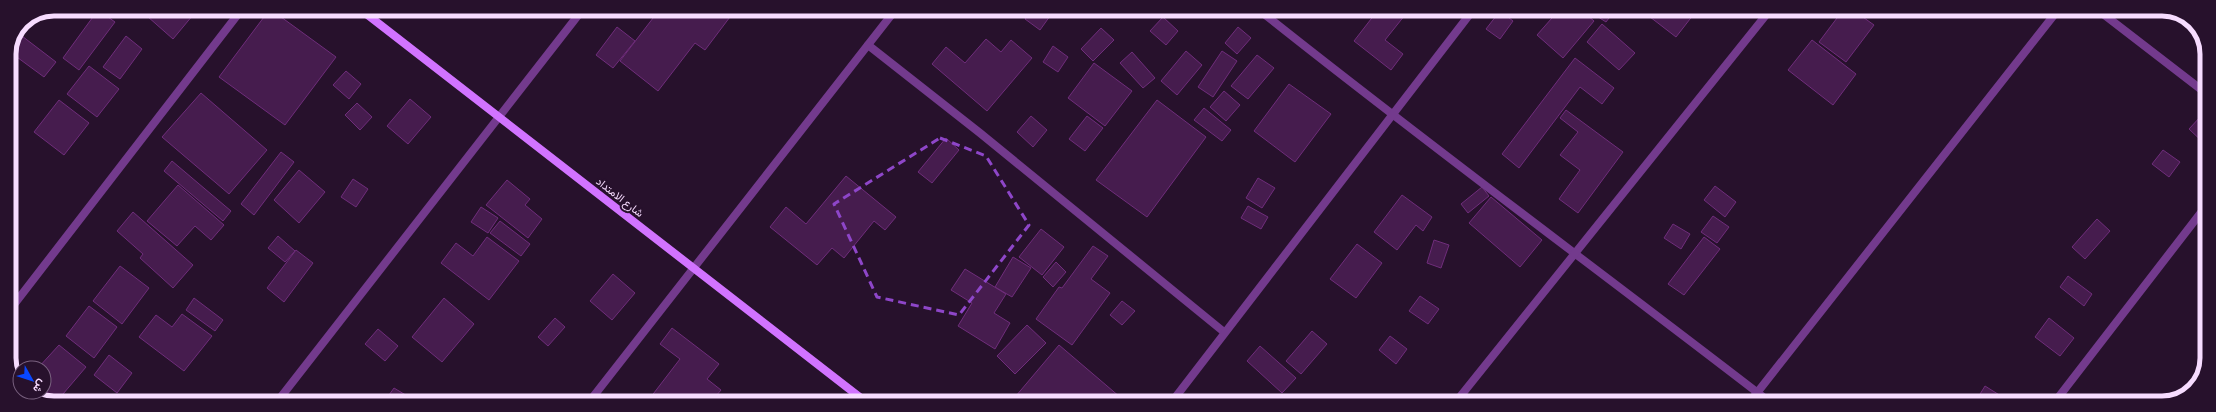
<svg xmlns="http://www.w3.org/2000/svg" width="2216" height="412" font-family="Barlow,Vazirmatn,sans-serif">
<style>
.building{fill:#461c4e;stroke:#6f2d7b}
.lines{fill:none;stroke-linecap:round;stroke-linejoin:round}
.street{stroke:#733a8d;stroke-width:8}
.secondary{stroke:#d173ff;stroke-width:8}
.marked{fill:none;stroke:#8e46c9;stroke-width:3;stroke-dasharray:8 5;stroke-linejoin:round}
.labels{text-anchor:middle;stroke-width:4;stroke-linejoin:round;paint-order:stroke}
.street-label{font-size:11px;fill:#f7dcff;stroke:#27112c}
.rim{fill:none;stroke:#f7dcff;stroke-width:5}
</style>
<rect width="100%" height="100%" fill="#27112c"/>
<g class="building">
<polygon points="139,9 198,9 173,39"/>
<polygon points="270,9 336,57 285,125 219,77"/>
<polygon points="660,9 736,9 705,50 695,43 658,91 620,61"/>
<polygon points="1032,9 1055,9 1040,30 1025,19"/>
<polygon points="1113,9 1124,9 1120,14"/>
<polygon points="98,10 115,22 79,70 63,58"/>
<polygon points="1378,10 1409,10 1385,40 1403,54 1391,70 1354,41"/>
<polygon points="1559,10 1581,10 1594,21 1563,58 1537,35"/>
<polygon points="1594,10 1615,10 1606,22 1592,13"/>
<polygon points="1641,10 1697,10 1676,37"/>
<polygon points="1843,10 1853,10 1874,25 1846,62 1819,42"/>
<polygon points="1500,11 1513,21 1500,39 1486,29"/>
<polygon points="1163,17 1178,31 1166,45 1150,31"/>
<polygon points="1602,24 1635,53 1619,70 1587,42"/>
<polygon points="617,27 635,41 613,68 596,55"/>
<polygon points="1238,27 1251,38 1237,54 1225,43"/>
<polygon points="1101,28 1114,40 1093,61 1081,49"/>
<polygon points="18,33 56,62 44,77 10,52"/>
<polygon points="126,36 142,49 120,79 103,67"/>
<polygon points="986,39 1001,52 1011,40 1032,58 987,111 932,64 946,47 965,63"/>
<polygon points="1812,40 1856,74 1833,105 1788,70"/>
<polygon points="1053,46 1068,57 1058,72 1043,62"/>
<polygon points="1186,51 1202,65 1177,95 1161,81"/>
<polygon points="1222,51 1237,61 1213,97 1198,87"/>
<polygon points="1132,52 1155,78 1143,88 1120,63"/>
<polygon points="1257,55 1274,68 1248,99 1231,86"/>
<polygon points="1575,58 1614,88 1602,104 1580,87 1519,168 1502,154"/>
<polygon points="1094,63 1132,91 1105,126 1068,98"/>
<polygon points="89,66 119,89 97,117 67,94"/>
<polygon points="346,71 361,84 349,99 333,85"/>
<polygon points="1289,84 1331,114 1295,162 1254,131"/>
<polygon points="1224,91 1240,105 1226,121 1210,107"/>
<polygon points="201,93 267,150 229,194 162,137"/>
<polygon points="410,99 431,117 408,144 387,126"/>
<polygon points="59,100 89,123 64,155 34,132"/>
<polygon points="1157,100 1206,137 1147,217 1096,180"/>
<polygon points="357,103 372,117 360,130 345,115"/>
<polygon points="1204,108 1231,130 1222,141 1194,120"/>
<polygon points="1566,110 1623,152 1578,213 1559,199 1580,170 1560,155 1578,132 1560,118"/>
<polygon points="1031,116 1047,130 1033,147 1017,132"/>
<polygon points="1087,116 1103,128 1085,151 1069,139"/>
<polygon points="2201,116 2207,121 2206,145 2189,129"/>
<polygon points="946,138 959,150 932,183 918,172"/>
<polygon points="2163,150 2180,162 2169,177 2152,164"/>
<polygon points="281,152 294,162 254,215 241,204"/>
<polygon points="172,161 231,211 223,221 164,171"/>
<polygon points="299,170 325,192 299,223 274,200"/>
<polygon points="846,176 896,217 885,230 874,221 844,258 832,248 817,265 770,227 786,207 806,224"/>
<polygon points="1258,178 1275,188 1262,208 1246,198"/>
<polygon points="353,179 368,189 356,207 341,197"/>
<polygon points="507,180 530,199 525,205 542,219 528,238 486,205"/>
<polygon points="178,185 224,225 211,240 195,226 177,246 147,221"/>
<polygon points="1715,186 1736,202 1725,217 1704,200"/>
<polygon points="1482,187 1489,196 1468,213 1461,204"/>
<polygon points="1402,195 1432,217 1423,231 1416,225 1397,250 1374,232"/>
<polygon points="1491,197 1542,240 1520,267 1469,223"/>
<polygon points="1248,206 1268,217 1261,229 1241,218"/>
<polygon points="481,207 498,218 488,233 471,222"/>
<polygon points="133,212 193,265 173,288 140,258 143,254 117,231"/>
<polygon points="1713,216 1729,227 1717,243 1701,232"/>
<polygon points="2097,219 2110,231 2085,259 2072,247"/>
<polygon points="500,221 530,244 521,256 490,233"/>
<polygon points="1673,224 1690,234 1681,249 1664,238"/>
<polygon points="1041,229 1064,247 1042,275 1019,257"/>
<polygon points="278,236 295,251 285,262 268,248"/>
<polygon points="487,237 519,261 489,300 441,263 456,243 473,256"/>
<polygon points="1704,237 1720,249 1684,295 1668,284"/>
<polygon points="1434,240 1449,245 1441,268 1427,263"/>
<polygon points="1357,244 1382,263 1356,298 1330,279"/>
<polygon points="1093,246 1108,256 1091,279 1110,293 1072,345 1036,319 1059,287 1062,288"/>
<polygon points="296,250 313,263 284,302 267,288"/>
<polygon points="1013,257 1031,268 1012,297 995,287"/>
<polygon points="1056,262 1066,272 1053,287 1043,277"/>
<polygon points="120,266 149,288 122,324 93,301"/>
<polygon points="965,269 1006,294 994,313 1010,323 995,349 958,326 972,303 951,290"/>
<polygon points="613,274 635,293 612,320 590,301"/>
<polygon points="2068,276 2092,294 2084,306 2060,287"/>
<polygon points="1420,296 1439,309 1428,324 1409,311"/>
<polygon points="194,298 223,320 215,331 186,310"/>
<polygon points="444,298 474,324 442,362 412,337"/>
<polygon points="1122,301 1135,311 1122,325 1110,315"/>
<polygon points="89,306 117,327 94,358 66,336"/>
<polygon points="182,314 212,336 184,371 139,337 156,315 172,327"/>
<polygon points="555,318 565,327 548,346 538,337"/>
<polygon points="2049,318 2074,338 2060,356 2035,337"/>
<polygon points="1027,325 1046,343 1015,374 997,356"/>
<polygon points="672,328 719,364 707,379 721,390 711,402 706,402 698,397 693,402 647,402 680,359 660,344"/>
<polygon points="378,329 398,346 385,361 365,344"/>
<polygon points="1312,331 1327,344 1301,374 1286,361"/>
<polygon points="1390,336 1407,349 1396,364 1379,350"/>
<polygon points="59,345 86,367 57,401 44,389 44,368 38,368"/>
<polygon points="1059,345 1127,403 1010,403"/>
<polygon points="1260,346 1296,378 1282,393 1247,361"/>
<polygon points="109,355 132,373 117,393 94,375"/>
<polygon points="1985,386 2009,401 2008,403 1982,403 1977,399"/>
<polygon points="394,388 409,397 406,402 384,402"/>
<polygon points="779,396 787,402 774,402"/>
</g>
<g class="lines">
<g class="street">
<path d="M 1258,9 C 1427,144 1600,271 1771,403"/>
<polyline points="2098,10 2207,94"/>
<polyline points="868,45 980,133 1224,332"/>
<polyline points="9,311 242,9"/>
<polyline points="277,402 583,9"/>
<polyline points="589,402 896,9"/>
<polyline points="1171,403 1473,10"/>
<polyline points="1455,403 1770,10"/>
<polyline points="1749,403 2058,10"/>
<polyline points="2054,403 2206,206"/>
</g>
<polyline class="secondary" points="360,9 866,402"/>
</g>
<path class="marked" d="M 940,138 L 986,156 L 1029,225 L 959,315 L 877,297 L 834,204 Z"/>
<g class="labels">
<g class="street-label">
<text transform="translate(620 197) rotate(38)" y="4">شارع الامتداد</text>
</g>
</g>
<path d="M0 0H2216V412H0ZM54 16H2162A38 38 0 0 1 2200 54V358A38 38 0 0 1 2162 396H54A38 38 0 0 1 16 358V54A38 38 0 0 1 54 16Z" fill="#27112c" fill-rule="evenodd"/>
<path class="rim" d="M54 16H2162A38 38 0 0 1 2200 54V358A38 38 0 0 1 2162 396H54A38 38 0 0 1 16 358V54A38 38 0 0 1 54 16Z"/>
<g transform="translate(32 380) rotate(129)"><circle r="19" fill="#27112c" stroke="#7a6280"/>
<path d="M0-3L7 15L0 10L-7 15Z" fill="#0847ff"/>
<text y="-6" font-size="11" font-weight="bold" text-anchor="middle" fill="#f7dcff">ش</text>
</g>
</svg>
